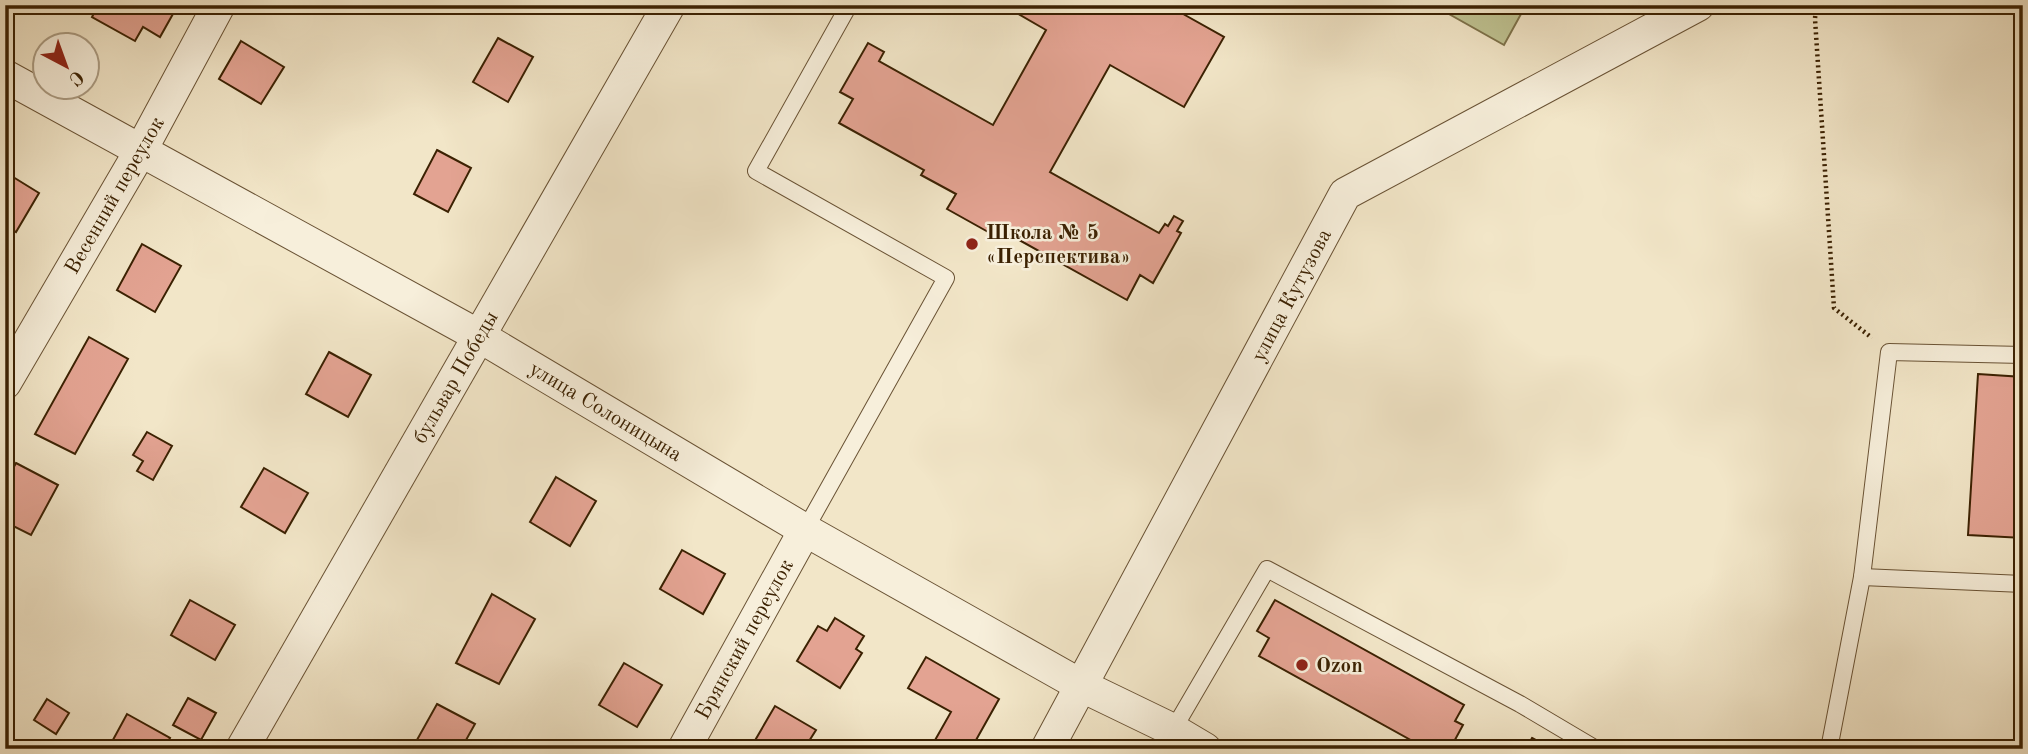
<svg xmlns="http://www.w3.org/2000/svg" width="2028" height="754" font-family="'Old Standard TT',serif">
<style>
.green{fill:#bfc392;stroke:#7d724a;stroke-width:2}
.building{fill:#e3a392;stroke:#3b2102;stroke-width:2}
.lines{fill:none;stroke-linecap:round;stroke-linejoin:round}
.service-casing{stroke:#695234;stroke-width:18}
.minor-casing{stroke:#695234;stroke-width:34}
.path{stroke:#3b2102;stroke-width:4.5;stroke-dasharray:2 3.5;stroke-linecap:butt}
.service{stroke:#f7efdb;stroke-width:16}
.minor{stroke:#f7efdb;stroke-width:32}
.poi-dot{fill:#8f2418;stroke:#f7efdb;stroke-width:2.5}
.labels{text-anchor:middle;stroke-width:5;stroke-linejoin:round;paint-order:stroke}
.street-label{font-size:21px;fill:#3b2102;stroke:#f7efdb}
.poi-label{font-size:21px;font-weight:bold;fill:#3b2102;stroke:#f7efdb;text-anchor:start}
</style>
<rect width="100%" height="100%" fill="#f2e6c8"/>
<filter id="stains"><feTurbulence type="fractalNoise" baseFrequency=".00286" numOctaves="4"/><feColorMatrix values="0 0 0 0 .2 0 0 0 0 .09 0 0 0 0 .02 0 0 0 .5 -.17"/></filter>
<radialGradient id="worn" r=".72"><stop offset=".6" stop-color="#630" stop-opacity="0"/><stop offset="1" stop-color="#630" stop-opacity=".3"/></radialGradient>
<polygon class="green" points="1433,5 1526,5 1504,45"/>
<g class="building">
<polygon points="98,5 178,5 160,37 143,27 135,41 92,17"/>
<polygon points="1003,5 1179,5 1176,10 1224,37 1184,107 1110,65 1050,172 1159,233 1165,224 1168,226 1174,216 1183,221 1177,231 1181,233 1153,283 1140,275 1127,300 994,226 990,233 947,209 956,194 921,175 924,170 839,123 853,99 840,92 868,43 884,52 879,61 993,125 1046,30"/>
<polygon points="498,38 533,57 508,102 473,82"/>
<polygon points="241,41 284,67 261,104 219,79"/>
<polygon points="437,150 471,168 448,212 414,194"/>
<polygon points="5,172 39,193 16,232 5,225"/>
<polygon points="142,244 181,266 155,312 117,290"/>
<polygon points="89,337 128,359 75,454 35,434"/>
<polygon points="329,352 371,375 348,417 306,394"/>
<polygon points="1978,374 2023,377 2023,538 1968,535"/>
<polygon points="147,432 172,446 153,480 137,471 143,461 133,455"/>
<polygon points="16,463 58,485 31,535 5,522 5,483"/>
<polygon points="264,468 308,493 285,533 241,507"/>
<polygon points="556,477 596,501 570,546 530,522"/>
<polygon points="682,550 725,574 703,614 660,589"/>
<polygon points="492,594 535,619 499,684 456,663"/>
<polygon points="190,600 235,625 215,660 171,635"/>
<polygon points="1275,600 1464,705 1455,721 1463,725 1450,749 1427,749 1259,656 1269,638 1257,631"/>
<polygon points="835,618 864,636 856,649 862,653 840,688 797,661 818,626 827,631"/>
<polygon points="926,657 999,699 971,749 930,749 951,712 908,688"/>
<polygon points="624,663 662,685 637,727 599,705"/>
<polygon points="188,698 216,713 201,740 173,725"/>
<polygon points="47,699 69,713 56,734 34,720"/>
<polygon points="437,704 475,724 461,749 413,747"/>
<polygon points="775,706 816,730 804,749 750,749"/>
<polygon points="127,714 170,738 164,749 108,749"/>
<polygon points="1532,738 1552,749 1526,749"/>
</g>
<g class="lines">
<defs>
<g id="service">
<polyline points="805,530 946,278 756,171 849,5"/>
<polyline points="1862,577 2023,584"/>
<polyline points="1173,730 1267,569 1520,704 1596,749"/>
<polyline points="1829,749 1862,577 1889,352 2023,355"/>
</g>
<g id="minor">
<polyline points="5,76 479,336 805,530 1082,686 1173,730 1205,749"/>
<polyline points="5,383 141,150 219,5"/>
<polyline points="242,749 669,5"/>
<polyline points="684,749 805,530"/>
<polyline points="1047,749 1345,194 1698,5"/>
</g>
</defs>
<use href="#service" class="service-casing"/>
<use href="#minor" class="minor-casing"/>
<polyline class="path" points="1816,5 1815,19 1834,308 1872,338"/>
<use href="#service" class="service"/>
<use href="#minor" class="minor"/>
</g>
<g class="poi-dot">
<circle cx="972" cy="244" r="7"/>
<circle cx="1302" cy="665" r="7"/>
</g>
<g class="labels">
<g class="street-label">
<text transform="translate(114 195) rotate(-60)" y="7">Весенний переулок</text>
<text transform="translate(1291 295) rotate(-62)" y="7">улица Кутузова</text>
<text transform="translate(455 377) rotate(-60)" y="7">бульвар Победы</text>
<text transform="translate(606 411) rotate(31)" y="7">улица Солоницына</text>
<text transform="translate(744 639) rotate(-61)" y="7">Брянский переулок</text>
</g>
<g class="poi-label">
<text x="986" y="239">Школа № 5<tspan x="986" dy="24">«Перспектива»</tspan></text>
<text x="1316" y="672">Ozon</text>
</g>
</g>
<rect width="2028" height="754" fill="none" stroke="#f2e6c8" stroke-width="28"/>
<rect x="7" y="7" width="2014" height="740" fill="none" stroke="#3b2102" stroke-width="3.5"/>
<rect x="14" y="14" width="2000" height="726" fill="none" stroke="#3b2102" stroke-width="2"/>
<g transform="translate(66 66) rotate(139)"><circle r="33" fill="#f7efdb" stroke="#ac9d84" stroke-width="2"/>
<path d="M0-5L12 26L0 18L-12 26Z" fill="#8f2418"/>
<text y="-10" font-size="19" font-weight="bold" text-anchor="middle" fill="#3b2102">С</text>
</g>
<rect width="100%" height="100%" filter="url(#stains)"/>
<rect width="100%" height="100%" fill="url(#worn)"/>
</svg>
